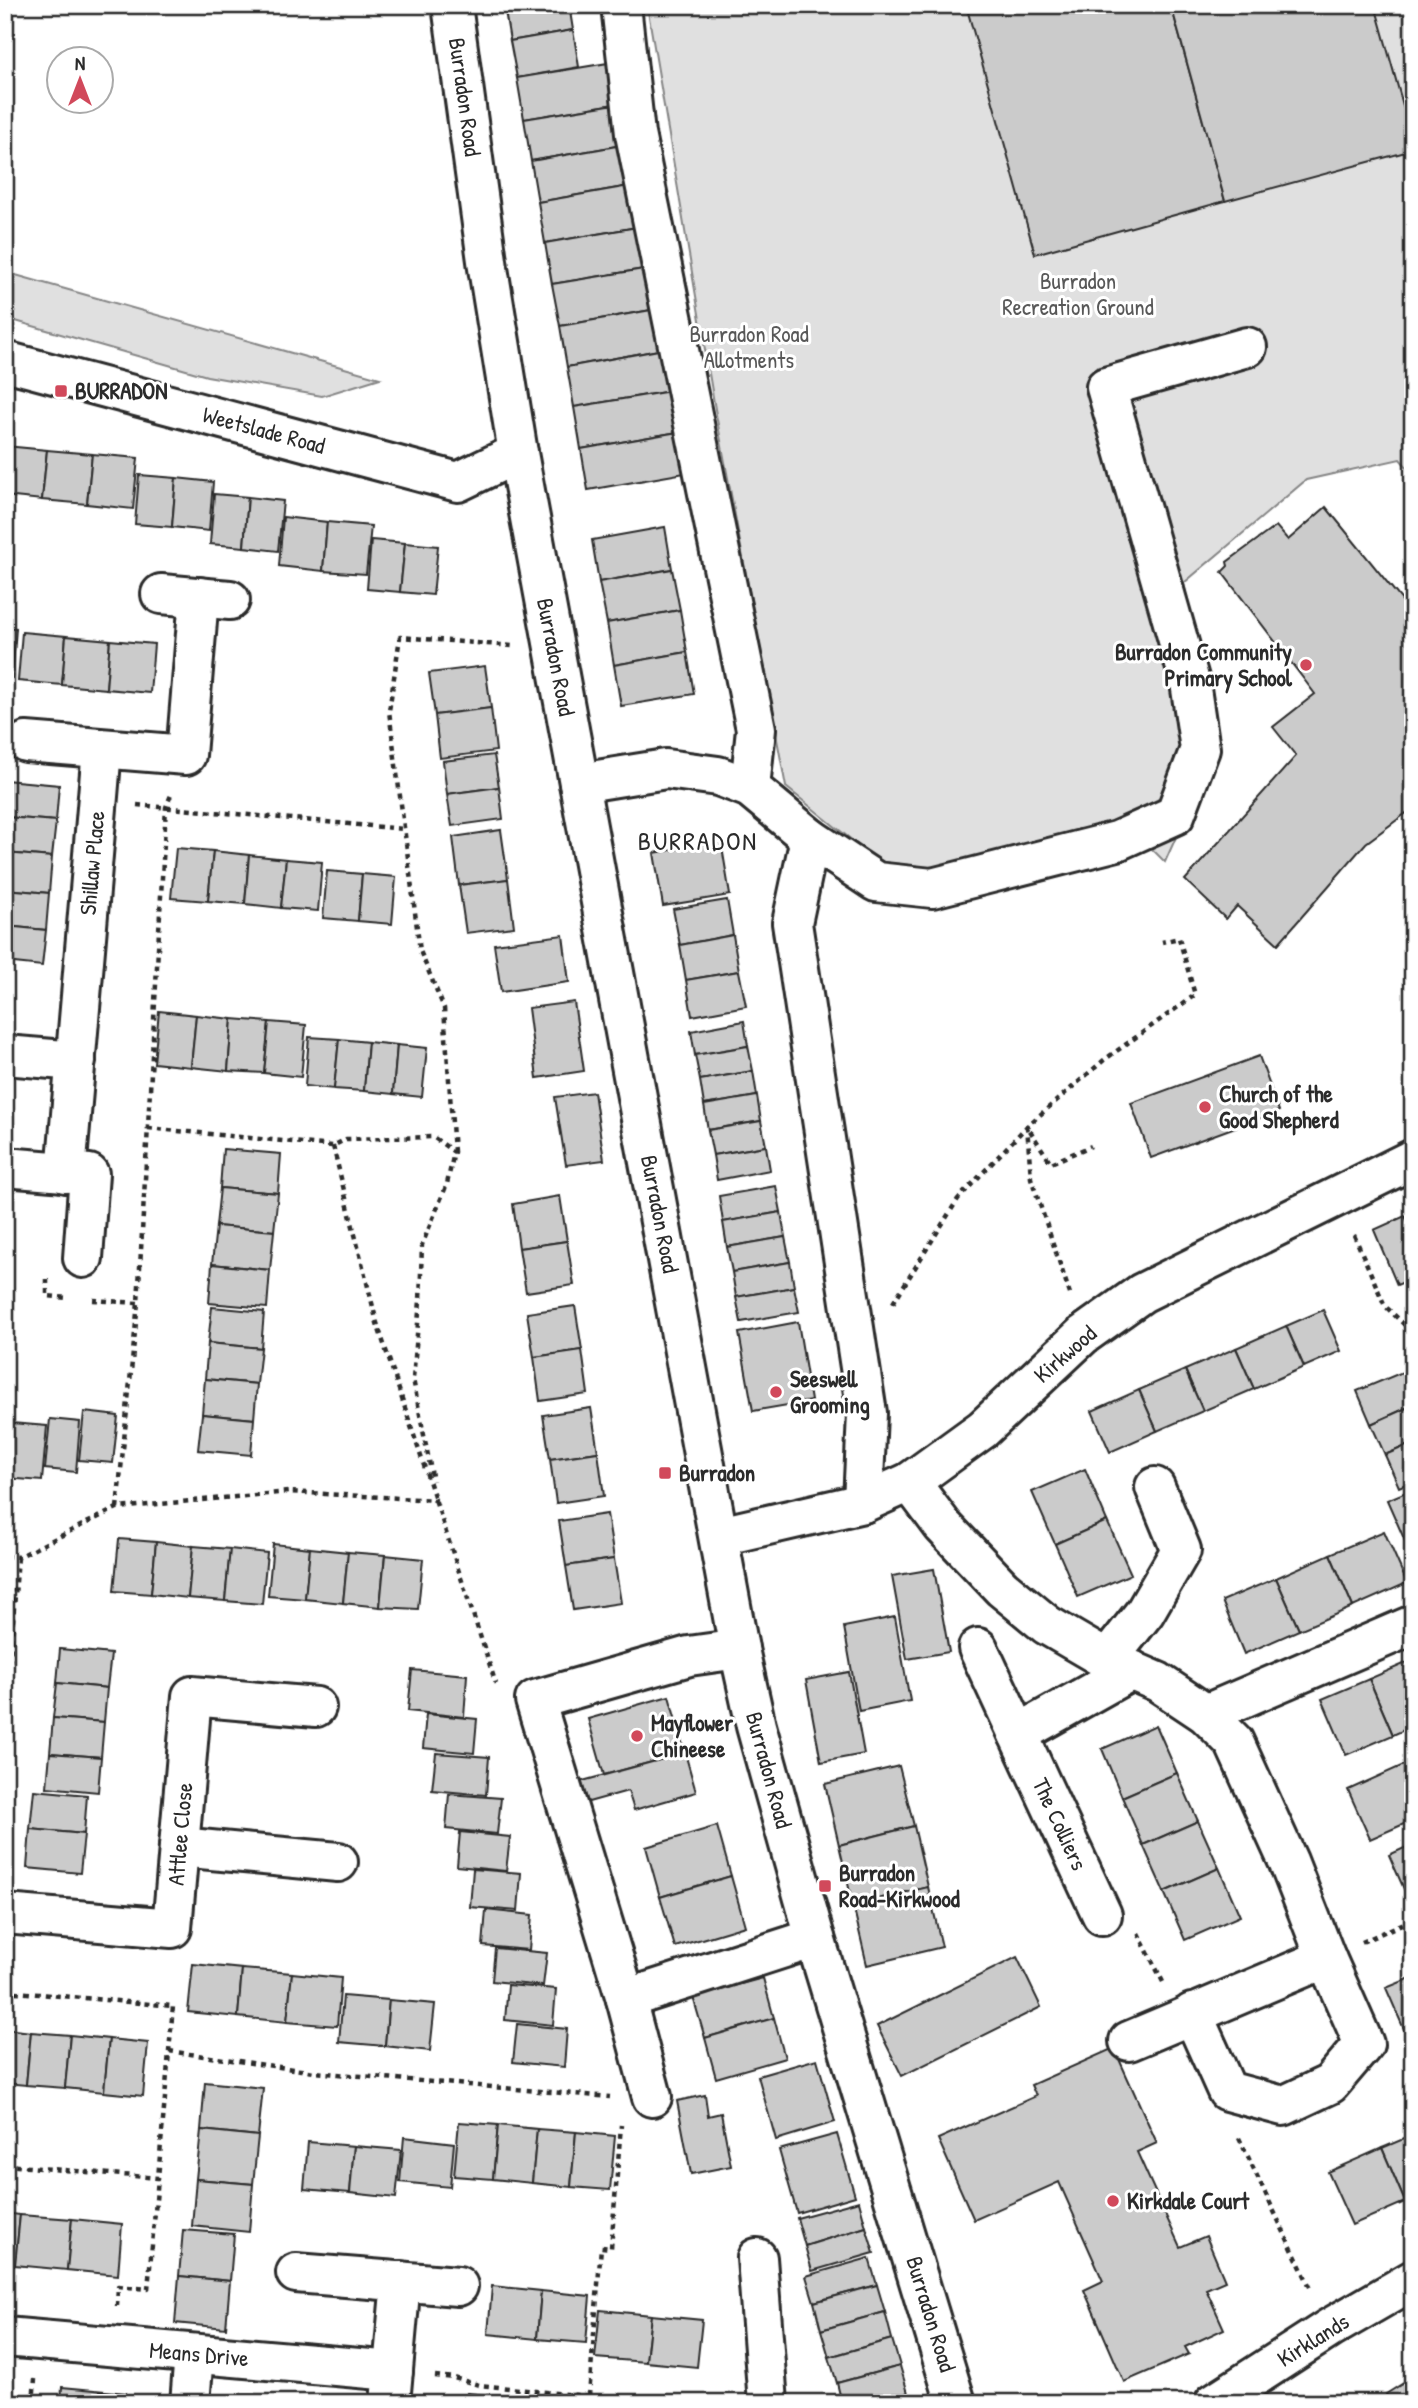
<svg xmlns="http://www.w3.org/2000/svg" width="1418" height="2408" font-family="'Patrick Hand',sans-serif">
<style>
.green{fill:#e0e0e0;stroke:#868686;stroke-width:2}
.building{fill:#cbcbcb;stroke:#2b2b2b;stroke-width:2}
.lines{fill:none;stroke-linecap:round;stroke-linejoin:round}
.minor-casing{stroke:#2b2b2b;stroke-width:44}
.major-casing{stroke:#2b2b2b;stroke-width:44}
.path{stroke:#2b2b2b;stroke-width:4.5;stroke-dasharray:5 5;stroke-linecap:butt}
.minor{stroke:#fff;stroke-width:38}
.major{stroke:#fff;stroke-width:38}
.poi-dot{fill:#d1495b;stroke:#fff;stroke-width:2.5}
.labels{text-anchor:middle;stroke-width:6;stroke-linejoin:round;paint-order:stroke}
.street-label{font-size:23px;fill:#2b2b2b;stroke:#fff}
.park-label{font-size:23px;fill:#585858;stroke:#fff}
.poi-label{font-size:23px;font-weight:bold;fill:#2b2b2b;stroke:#fff;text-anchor:start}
.quarter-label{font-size:26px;letter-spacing:2px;fill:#2b2b2b;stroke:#fff}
</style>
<rect width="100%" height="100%" fill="#fff"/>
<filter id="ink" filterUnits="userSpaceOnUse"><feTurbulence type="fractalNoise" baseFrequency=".0143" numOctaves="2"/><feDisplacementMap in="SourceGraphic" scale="14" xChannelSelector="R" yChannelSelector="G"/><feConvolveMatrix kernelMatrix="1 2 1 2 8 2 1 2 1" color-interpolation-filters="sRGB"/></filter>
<g filter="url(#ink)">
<g class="green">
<polygon points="647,5 1413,5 1413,474 1400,459 1306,480 1184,583 1216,747 1165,862 1126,823 922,879 884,866 786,787 715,409"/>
<polygon points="5,272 380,378 322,396 207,376 5,318"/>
</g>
<g class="building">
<polygon points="504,5 569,5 573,30 510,41"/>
<polygon points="966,5 1171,5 1225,201 1035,254"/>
<polygon points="1171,5 1375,5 1413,141 1413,150 1225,201"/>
<polygon points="573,30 579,67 517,78 510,41"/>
<polygon points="614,62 621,103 524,119 517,78"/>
<polygon points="621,103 628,144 531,161 524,119"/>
<polygon points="628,144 635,185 538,202 531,161"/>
<polygon points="635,185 643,226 545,243 538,202"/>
<polygon points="643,226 650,268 552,284 545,243"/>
<polygon points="650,268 657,309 560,326 552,284"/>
<polygon points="657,309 664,349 567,367 560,326"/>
<polygon points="664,349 671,391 574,407 567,367"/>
<polygon points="671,391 678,432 581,449 574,407"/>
<polygon points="678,432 685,473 588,490 581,449"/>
<polygon points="5,446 47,450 42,500 5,496"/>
<polygon points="47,450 92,454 87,504 42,500"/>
<polygon points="92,454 138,458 133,509 87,504"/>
<polygon points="139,475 176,478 172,527 135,524"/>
<polygon points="176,478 213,482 209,531 172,527"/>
<polygon points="214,494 248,497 244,547 210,544"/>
<polygon points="248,497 283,501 278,551 244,547"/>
<polygon points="1326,507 1413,614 1413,808 1366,843 1278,944 1237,906 1226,919 1185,880 1296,756 1273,727 1315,694 1222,572 1228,566 1227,562 1276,526 1288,540"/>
<polygon points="283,517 327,522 323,571 279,566"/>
<polygon points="327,522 371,526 366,574 323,571"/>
<polygon points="665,527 672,569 599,582 592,540"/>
<polygon points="371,540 405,543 400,592 367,589"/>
<polygon points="405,543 438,546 433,595 400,592"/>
<polygon points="672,569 680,610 607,623 599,582"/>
<polygon points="680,610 687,652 614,665 607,623"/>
<polygon points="5,627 16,628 12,678 5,677"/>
<polygon points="22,632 66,636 62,685 18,681"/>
<polygon points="66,636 110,640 106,689 62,685"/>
<polygon points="110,640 154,644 150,693 106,689"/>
<polygon points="687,652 694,694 621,706 614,665"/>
<polygon points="485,666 491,708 435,715 429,673"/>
<polygon points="491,708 496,751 440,758 435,715"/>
<polygon points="494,755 499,787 447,794 443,761"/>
<polygon points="5,780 59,785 56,821 5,817"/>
<polygon points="499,787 503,819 452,826 447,794"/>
<polygon points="5,817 56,821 52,857 5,853"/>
<polygon points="501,830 508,879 459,885 453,837"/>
<polygon points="721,841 730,895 663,906 654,853"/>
<polygon points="176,848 213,851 208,901 171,898"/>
<polygon points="213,851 249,855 245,904 208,901"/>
<polygon points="5,853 52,857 49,893 5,889"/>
<polygon points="249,855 286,859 281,908 245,904"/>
<polygon points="286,859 322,862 318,911 281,908"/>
<polygon points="327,871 362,874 358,921 323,918"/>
<polygon points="362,874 396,877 392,924 358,921"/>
<polygon points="508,879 514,927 466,933 459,885"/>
<polygon points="5,889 49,893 46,930 5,926"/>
<polygon points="727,900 733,935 680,945 673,909"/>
<polygon points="5,926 46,930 42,966 5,962"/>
<polygon points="563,935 569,982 501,992 494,944"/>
<polygon points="733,935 739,971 686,980 680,945"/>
<polygon points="739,971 746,1006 692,1016 686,980"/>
<polygon points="574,1002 584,1071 537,1078 528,1008"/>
<polygon points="159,1011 196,1015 191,1067 154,1063"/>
<polygon points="196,1015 232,1019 228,1071 191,1067"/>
<polygon points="232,1019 269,1022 264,1073 228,1071"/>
<polygon points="744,1021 748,1046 695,1055 691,1031"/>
<polygon points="269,1022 306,1025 301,1077 264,1073"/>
<polygon points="309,1037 339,1039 334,1089 305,1086"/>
<polygon points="339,1039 368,1042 364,1091 334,1089"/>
<polygon points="368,1042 397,1045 393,1094 364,1091"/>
<polygon points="397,1045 427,1048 422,1097 393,1094"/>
<polygon points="748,1046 753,1071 700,1080 695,1055"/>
<polygon points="1259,1056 1279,1111 1151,1158 1131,1103"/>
<polygon points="753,1071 757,1096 704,1105 700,1080"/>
<polygon points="594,1092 604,1160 566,1165 555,1097"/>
<polygon points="757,1096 761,1121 708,1130 704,1105"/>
<polygon points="761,1121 766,1146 713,1155 708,1130"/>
<polygon points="766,1146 770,1170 717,1180 713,1155"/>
<polygon points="223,1149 281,1154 278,1193 220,1188"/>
<polygon points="776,1186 781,1212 723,1222 719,1196"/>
<polygon points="220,1188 278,1193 274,1231 216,1226"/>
<polygon points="560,1196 567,1241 519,1248 513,1204"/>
<polygon points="781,1212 785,1237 727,1247 723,1222"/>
<polygon points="1413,1213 1413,1233 1405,1216"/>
<polygon points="1405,1216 1413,1233 1413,1278 1397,1285 1374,1230"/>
<polygon points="216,1226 274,1231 270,1270 212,1264"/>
<polygon points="785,1237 790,1262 732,1272 727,1247"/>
<polygon points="567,1241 574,1285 526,1292 519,1248"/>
<polygon points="790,1262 794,1287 736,1297 732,1272"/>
<polygon points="212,1264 270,1270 267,1308 209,1303"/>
<polygon points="794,1287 799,1312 741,1322 736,1297"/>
<polygon points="575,1306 582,1350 534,1357 527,1313"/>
<polygon points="212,1307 264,1312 261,1348 208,1343"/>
<polygon points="1323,1310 1341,1351 1304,1367 1286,1326"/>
<polygon points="798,1322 811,1401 753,1411 739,1333"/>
<polygon points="1286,1326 1304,1367 1254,1389 1236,1348"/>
<polygon points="208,1343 261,1348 257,1384 205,1379"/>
<polygon points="1236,1348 1254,1389 1203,1411 1185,1370"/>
<polygon points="582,1350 588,1394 540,1401 534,1357"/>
<polygon points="1185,1370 1203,1411 1157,1431 1139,1390"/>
<polygon points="1405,1371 1413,1389 1413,1405 1371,1424 1357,1391"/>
<polygon points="205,1379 257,1384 254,1419 202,1414"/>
<polygon points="1139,1390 1157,1431 1110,1452 1092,1411"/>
<polygon points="1413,1405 1413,1443 1385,1455 1371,1424"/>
<polygon points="591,1408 598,1452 550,1459 543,1415"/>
<polygon points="84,1412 118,1416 113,1463 79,1460"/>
<polygon points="202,1414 254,1419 251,1455 198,1450"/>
<polygon points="50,1419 80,1422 76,1472 45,1469"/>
<polygon points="11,1423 47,1426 42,1481 6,1478"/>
<polygon points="1413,1443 1413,1481 1399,1487 1385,1455"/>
<polygon points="598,1452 604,1496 556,1503 550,1459"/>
<polygon points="1085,1469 1107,1521 1055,1544 1032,1492"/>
<polygon points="1413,1489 1413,1559 1387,1500"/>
<polygon points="607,1514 614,1559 566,1566 559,1521"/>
<polygon points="1107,1521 1131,1574 1078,1597 1055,1544"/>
<polygon points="1384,1531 1407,1583 1353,1607 1330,1554"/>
<polygon points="119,1539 156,1542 151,1594 114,1591"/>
<polygon points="156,1542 193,1546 188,1598 151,1594"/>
<polygon points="273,1544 310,1548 305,1599 268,1596"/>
<polygon points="193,1546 230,1549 225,1601 188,1598"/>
<polygon points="310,1548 348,1552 343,1603 305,1599"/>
<polygon points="230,1549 267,1553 262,1604 225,1601"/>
<polygon points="348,1552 385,1555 380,1607 343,1603"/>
<polygon points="1330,1554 1353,1607 1299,1630 1276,1578"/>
<polygon points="385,1555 423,1559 418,1609 380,1607"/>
<polygon points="614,1559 621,1603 573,1610 566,1566"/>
<polygon points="934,1569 949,1652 907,1659 892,1576"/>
<polygon points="1276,1578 1299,1630 1244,1654 1222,1601"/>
<polygon points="895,1617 910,1701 859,1711 844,1627"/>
<polygon points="60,1649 111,1654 107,1688 57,1683"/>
<polygon points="1413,1660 1413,1726 1393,1735 1369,1679"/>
<polygon points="412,1670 467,1675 464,1717 408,1711"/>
<polygon points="849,1672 864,1754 821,1762 806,1680"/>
<polygon points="1369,1679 1393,1735 1346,1755 1322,1699"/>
<polygon points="57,1683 107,1688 104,1722 53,1718"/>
<polygon points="669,1696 685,1753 604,1775 588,1719"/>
<polygon points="426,1714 477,1719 474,1753 423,1748"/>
<polygon points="53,1718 104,1722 101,1757 50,1753"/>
<polygon points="1156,1725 1177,1773 1122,1797 1102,1749"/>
<polygon points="50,1753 101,1757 98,1792 47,1787"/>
<polygon points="436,1753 489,1757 486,1795 432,1790"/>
<polygon points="685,1753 696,1792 634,1810 628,1791 585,1803 579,1782"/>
<polygon points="1408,1763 1413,1773 1413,1820 1370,1839 1348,1790"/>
<polygon points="899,1766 914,1826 839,1845 825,1784"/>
<polygon points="1177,1773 1198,1821 1143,1845 1122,1797"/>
<polygon points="34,1790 87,1795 84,1834 30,1829"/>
<polygon points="449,1794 501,1798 497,1834 446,1829"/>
<polygon points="1198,1821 1219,1868 1164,1892 1143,1845"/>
<polygon points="717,1826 731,1876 660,1897 646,1847"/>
<polygon points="914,1826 928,1887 853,1905 839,1845"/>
<polygon points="30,1829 84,1834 80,1873 27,1868"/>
<polygon points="460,1832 510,1837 506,1871 457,1866"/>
<polygon points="1413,1844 1413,1904 1411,1905 1389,1855"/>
<polygon points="1219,1868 1240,1916 1185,1940 1164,1892"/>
<polygon points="473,1869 521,1873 518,1911 470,1907"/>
<polygon points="731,1876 745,1926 675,1947 660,1897"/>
<polygon points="928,1887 942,1947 867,1965 853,1905"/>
<polygon points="486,1910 532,1915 529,1950 483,1946"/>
<polygon points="495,1948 547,1953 543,1986 492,1981"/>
<polygon points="1017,1957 1041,2007 902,2076 877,2026"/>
<polygon points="193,1964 242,1969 238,2017 188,2012"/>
<polygon points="242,1969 292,1973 287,2022 238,2017"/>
<polygon points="292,1973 341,1978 337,2026 287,2022"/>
<polygon points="1413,1977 1413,2042 1410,2043 1386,1988"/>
<polygon points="763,1978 774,2018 705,2038 693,1997"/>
<polygon points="508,1985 556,1989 553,2025 505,2020"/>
<polygon points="343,1996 389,2000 385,2046 339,2042"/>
<polygon points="389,2000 435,2004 430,2051 385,2046"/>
<polygon points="774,2018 785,2058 716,2078 705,2038"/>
<polygon points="517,2024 567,2029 564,2067 513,2062"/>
<polygon points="5,2029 31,2032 26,2085 5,2083"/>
<polygon points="31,2032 70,2035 65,2088 26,2085"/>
<polygon points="70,2035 109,2039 104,2092 65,2088"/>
<polygon points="109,2039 148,2043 143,2096 104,2092"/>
<polygon points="1114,2048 1157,2143 1137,2152 1180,2247 1206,2236 1225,2281 1206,2289 1224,2329 1185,2347 1189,2354 1124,2382 1084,2290 1103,2281 1059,2182 974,2220 938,2139 1036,2096 1031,2085"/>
<polygon points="817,2059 835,2122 776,2140 758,2076"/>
<polygon points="205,2082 263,2088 258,2136 201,2130"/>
<polygon points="705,2095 708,2116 721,2113 731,2166 691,2174 677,2101"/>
<polygon points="459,2122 498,2125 493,2179 454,2176"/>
<polygon points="498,2125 537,2129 532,2183 493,2179"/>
<polygon points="537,2129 576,2132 571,2187 532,2183"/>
<polygon points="201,2130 258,2136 253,2184 196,2179"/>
<polygon points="576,2132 615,2136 610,2190 571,2187"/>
<polygon points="837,2134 855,2196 797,2213 779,2150"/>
<polygon points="1413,2135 1413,2198 1405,2202 1382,2148"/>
<polygon points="404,2137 454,2143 450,2187 400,2182"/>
<polygon points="308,2142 354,2146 350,2193 304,2189"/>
<polygon points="354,2146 401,2150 396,2198 350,2193"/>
<polygon points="1382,2148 1405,2202 1352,2225 1328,2172"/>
<polygon points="196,2179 253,2184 249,2232 192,2226"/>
<polygon points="859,2201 866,2227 805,2246 797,2218"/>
<polygon points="5,2213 20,2215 15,2265 5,2264"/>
<polygon points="20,2215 72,2219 67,2270 15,2265"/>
<polygon points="72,2219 122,2224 118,2275 67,2270"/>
<polygon points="866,2227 874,2253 812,2271 805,2246"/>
<polygon points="183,2230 234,2234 230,2281 179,2276"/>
<polygon points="869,2258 877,2285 814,2302 806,2276"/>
<polygon points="179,2276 230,2281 226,2328 175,2323"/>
<polygon points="877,2285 885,2312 821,2330 814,2302"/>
<polygon points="492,2286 541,2291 537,2339 488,2334"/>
<polygon points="541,2291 590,2296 586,2343 537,2339"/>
<polygon points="600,2310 651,2315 646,2362 595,2358"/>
<polygon points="885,2312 892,2339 829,2357 821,2330"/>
<polygon points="651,2315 702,2320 697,2367 646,2362"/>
<polygon points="892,2339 900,2366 837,2383 829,2357"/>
<polygon points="900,2366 908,2393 873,2403 842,2403 837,2383"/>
<polygon points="1413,2377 1413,2403 1391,2403 1386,2394"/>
<polygon points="62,2387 126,2393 125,2403 61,2403"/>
<polygon points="467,2393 519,2398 518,2403 466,2403"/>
</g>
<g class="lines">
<defs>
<g id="minor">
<polyline points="621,5 635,134 756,729 750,788"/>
<polyline points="5,361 458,482 518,453"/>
<polyline points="161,594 230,600"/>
<polyline points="26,742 186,755 199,597"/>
<polyline points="579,783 666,769 718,776 750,788 810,838 876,882 932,888 1117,841 1175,815 1200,749 1190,682 1106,387 1247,347"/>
<polyline points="810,838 792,923 867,1413 863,1503"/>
<polyline points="5,1055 76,1061"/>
<polyline points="5,1167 89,1174 83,1258"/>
<polyline points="66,1173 102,749"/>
<polyline points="910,1482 943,1526 1002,1588 1047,1625 1107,1660 1158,1682 1206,1714 1234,1742 1288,1861 1326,1958 1129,2041"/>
<polyline points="720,1536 863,1503 910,1482 983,1429 1083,1335 1142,1293 1413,1159"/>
<polyline points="978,1648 1102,1915"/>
<polyline points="1107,1660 1145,1612 1181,1550 1155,1487"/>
<polyline points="1206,1714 1413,1625"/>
<polyline points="1018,1734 1132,1670"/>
<polyline points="179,1847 338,1862"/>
<polyline points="5,1914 172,1928 192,1696 316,1707"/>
<polyline points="626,1999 815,1938"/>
<polyline points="1192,2013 1227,2091 1283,2106 1330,2084 1364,2044 1326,1958"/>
<polyline points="652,2097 626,1999 535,1700 689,1656 739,1649"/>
<polyline points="757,2258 768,2403"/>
<polyline points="296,2273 458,2286"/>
<polyline points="5,2337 393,2371"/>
<polyline points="190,2403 194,2354"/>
<polyline points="390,2403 401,2281"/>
<polyline points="1214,2403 1330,2328 1413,2280"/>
</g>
<polyline id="major" points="452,5 488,268 518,453 739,1649 756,1726 815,1938 956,2403"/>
</defs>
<use href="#minor" class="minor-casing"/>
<use href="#major" class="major-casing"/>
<g class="path">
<polyline points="137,805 404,829"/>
<polyline points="148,1128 333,1146 346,1139 433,1137 454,1152 447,1184 422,1245 420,1301 413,1379 433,1481"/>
<polyline points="333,1146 377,1323 496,1684"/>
<polyline points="454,1152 444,1008 420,951 389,711 400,637 513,646"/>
<polyline points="1354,1235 1385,1306 1413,1333"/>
<polyline points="47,1279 47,1296 67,1298"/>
<polyline points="1070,1294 1031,1178 1027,1126 1051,1163 1091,1146"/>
<polyline points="93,1300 138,1303"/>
<polyline points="893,1303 958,1199 1027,1126 1104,1060 1195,995 1179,938 1162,942"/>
<polyline points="117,1508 138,1303 166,807 171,795"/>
<polyline points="5,1556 18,1557 117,1508 288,1492 437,1500"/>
<polyline points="5,1722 18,1557"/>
<polyline points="1138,1933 1163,1982"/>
<polyline points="1362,1942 1413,1919"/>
<polyline points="5,1991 173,2006 158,2178 5,2165"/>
<polyline points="169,2051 314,2072 610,2097"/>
<polyline points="1239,2138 1312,2291"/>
<polyline points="117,2306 118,2286 148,2289 158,2178"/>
<polyline points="435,2376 454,2378 479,2385 653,2403"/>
<polyline points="589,2396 601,2247 611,2248 621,2125"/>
<polyline points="33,2403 35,2379"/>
</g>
<use href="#minor" class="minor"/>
<use href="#major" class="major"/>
</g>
</g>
<g class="poi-dot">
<rect x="54" y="384" width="14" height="14" rx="3.5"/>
<circle cx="1306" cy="665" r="7"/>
<circle cx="1205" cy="1107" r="7"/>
<circle cx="776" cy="1392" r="7"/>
<rect x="658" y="1466" width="14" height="14" rx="3.5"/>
<circle cx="637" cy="1736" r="7"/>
<rect x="818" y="1879" width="14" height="14" rx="3.5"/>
<circle cx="1113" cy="2201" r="7"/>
</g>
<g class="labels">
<g class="street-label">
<text transform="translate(465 97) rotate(82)" y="8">Burradon Road</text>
<text transform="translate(264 430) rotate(15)" y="8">Weetslade Road</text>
<text transform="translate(556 657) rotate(79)" y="8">Burradon Road</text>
<text transform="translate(92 863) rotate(-85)" y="8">Shillaw Place</text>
<text transform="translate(660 1214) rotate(79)" y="8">Burradon Road</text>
<text transform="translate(1065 1354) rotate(-41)" y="8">Kirkwood</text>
<text transform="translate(769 1770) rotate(75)" y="8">Burradon Road</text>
<text transform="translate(1060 1824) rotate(65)" y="8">The Colliers</text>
<text transform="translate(180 1834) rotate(-85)" y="8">Attlee Close</text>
<text transform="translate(931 2314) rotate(73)" y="8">Burradon Road</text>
<text transform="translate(1313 2340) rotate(-32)" y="8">Kirklands</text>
<text transform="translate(199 2354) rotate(5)" y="8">Means Drive</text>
</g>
<g class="park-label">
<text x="1078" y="289">Burradon<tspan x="1078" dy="26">Recreation Ground</tspan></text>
<text x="749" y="342">Burradon Road<tspan x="749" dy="26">Allotments</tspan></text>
</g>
<g class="poi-label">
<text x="75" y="399">BURRADON</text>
<text x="1292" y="660" text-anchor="end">Burradon Community<tspan x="1292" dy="26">Primary School</tspan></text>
<text x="1219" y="1102">Church of the<tspan x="1219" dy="26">Good Shepherd</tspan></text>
<text x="790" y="1387">Seeswell<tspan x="790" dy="26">Grooming</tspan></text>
<text x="679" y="1481">Burradon</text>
<text x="651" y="1731">Mayflower<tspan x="651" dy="26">Chineese</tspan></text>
<text x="839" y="1881">Burradon<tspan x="839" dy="26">Road-Kirkwood</tspan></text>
<text x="1127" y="2209">Kirkdale Court</text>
</g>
<g class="quarter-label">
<text x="698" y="850">BURRADON</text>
</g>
</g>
<rect width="1418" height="2408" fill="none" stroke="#fff" stroke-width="28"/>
<rect x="14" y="14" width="1390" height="2380" fill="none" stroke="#2b2b2b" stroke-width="2.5" filter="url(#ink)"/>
<g transform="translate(80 80)"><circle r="33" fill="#ffffff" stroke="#aaaaaa" stroke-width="2"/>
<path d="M0-5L12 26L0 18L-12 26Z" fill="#d1495b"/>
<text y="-10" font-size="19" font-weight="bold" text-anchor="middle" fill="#2b2b2b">N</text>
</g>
</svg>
